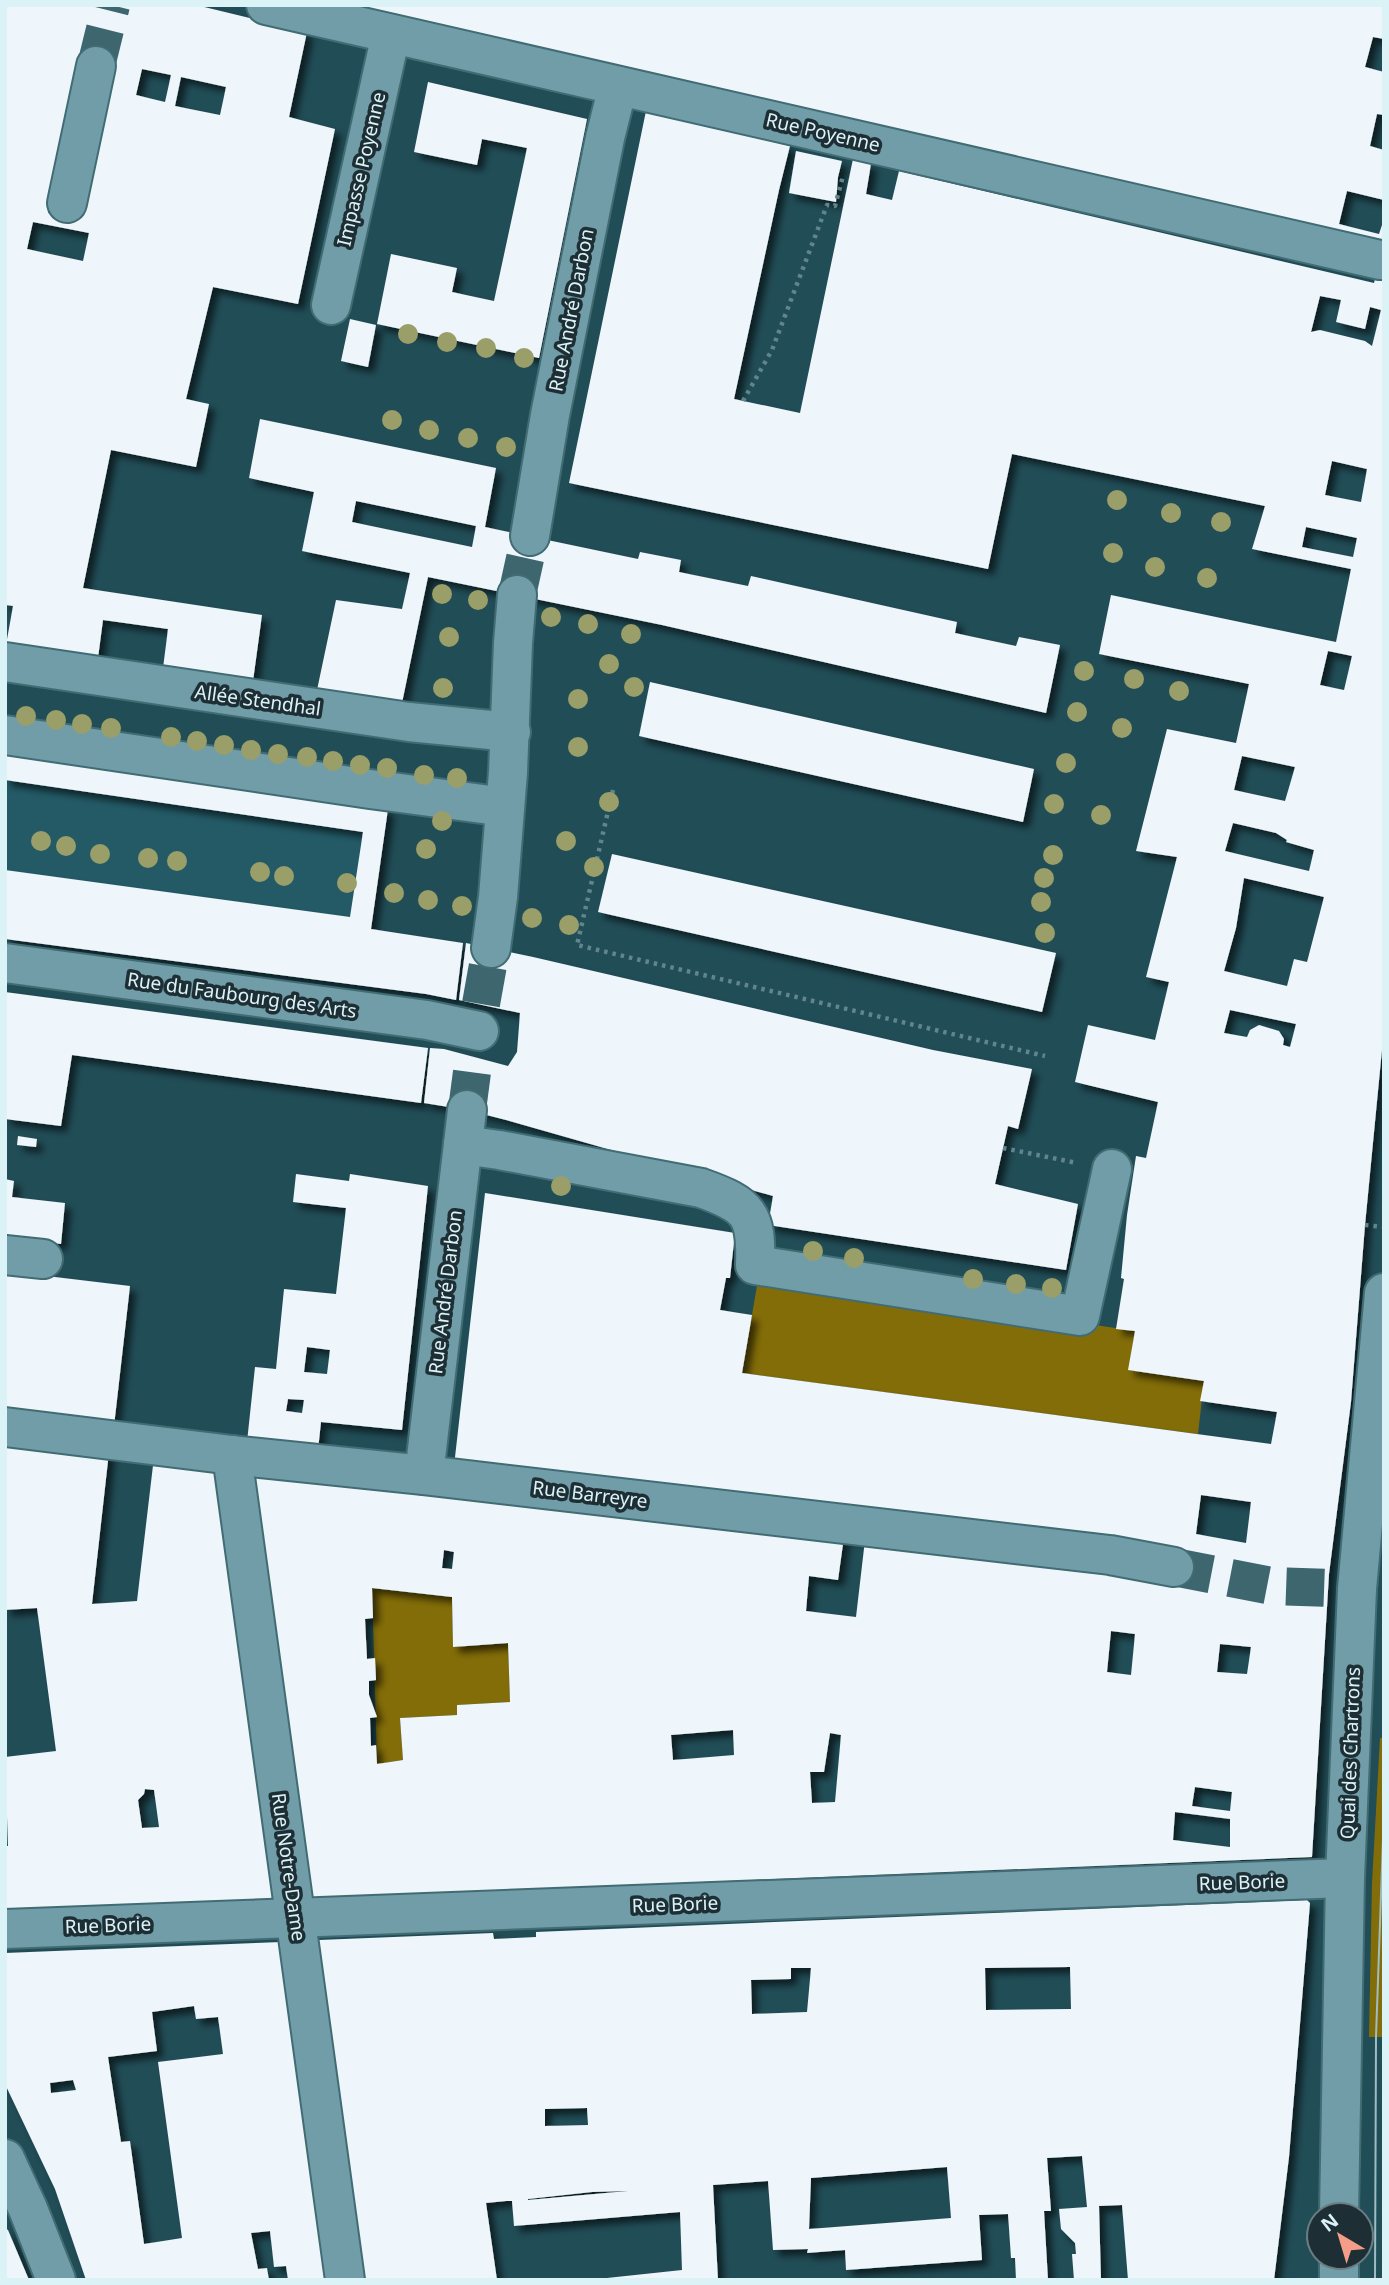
<svg xmlns="http://www.w3.org/2000/svg" width="1389" height="2285" font-family="'Noto Sans',sans-serif">
<style>
.built{fill:#235a66}
.green{fill:#836d08}
.building{fill:#eef6fb;fill-rule:evenodd;filter:url(#shadow)}
.lines{fill:none;stroke-linecap:round;stroke-linejoin:round}
.minor-tunnel{stroke:#3d666f;stroke-width:38;stroke-dasharray:38 19;stroke-linecap:butt}
.minor-casing{stroke:#426c74;stroke-width:42}
.path{stroke:#60858d;stroke-width:4.5;stroke-dasharray:3.5 5;stroke-linecap:butt}
.minor{stroke:#719da8;stroke-width:38}
.tram{stroke:#9ebcc2;stroke-width:2}
.tree{fill:#9a9e68}
.labels{text-anchor:middle;stroke-width:7;stroke-linejoin:round;paint-order:stroke}
.street-label{font-size:19px;fill:#dbf2f7;stroke:#1d2f34}
</style>
<defs>
<filter id="shadow"><feDropShadow dx="6" dy="6" stdDeviation="3.5" flood-color="#0009"/></filter>
</defs>
<rect width="100%" height="100%" fill="#214d57"/>
<polygon class="built" points="5,752 388,809 371,927 5,880"/>
<g class="green">
<polygon points="759,1274 1135,1331 1129,1370 1204,1381 1198,1434 742,1373"/>
<polygon points="372,1588 452,1597 453,1647 508,1643 510,1702 457,1705 457,1715 400,1718 403,1760 377,1764"/>
<polygon points="1380,1738 1384,1738 1384,2037 1369,2037 1372,1883"/>
</g>
<g class="building">
<path d="M 5,5 L 196,5 L 307,32 L 289,117 L 335,129 L 298,304 L 213,287 L 186,399 L 209,404 L 196,467 L 111,450 L 83,588 L 262,615 L 253,681 L 163,668 L 168,629 L 103,620 L 98,658 L 6,645 L 13,606 L 5,605 ZM 142,69 L 171,75 L 165,102 L 136,95 ZM 181,77 L 226,87 L 220,115 L 175,106 ZM 59,161 L 72,218 L 48,213 ZM 33,222 L 89,233 L 83,261 L 27,249 Z"/>
<path d="M 348,5 L 1384,5 L 1384,39 L 1373,37 L 1365,67 L 1384,72 L 1384,115 L 1377,114 L 1370,146 L 1384,150 L 1384,200 L 1347,191 L 1339,224 L 1379,234 L 1384,219 L 1384,1029 L 1365,1225 L 1351,1402 L 1329,1574 L 1312,1857 L 313,1898 L 311,1896 L 253,1471 L 844,1537 L 838,1580 L 809,1576 L 806,1611 L 856,1617 L 865,1540 L 454,1466 L 485,1193 L 735,1233 L 730,1278 L 726,1278 L 720,1310 L 752,1315 L 742,1373 L 1271,1444 L 1277,1412 L 1200,1401 L 1204,1381 L 1128,1370 L 1135,1331 L 1116,1329 L 1124,1279 L 1121,1278 L 1127,1215 L 1136,1156 L 1146,1158 L 1158,1102 L 1075,1082 L 1088,1025 L 1155,1040 L 1169,982 L 1146,977 L 1177,857 L 1136,851 L 1167,729 L 1236,743 L 1249,684 L 1099,654 L 1111,595 L 1336,642 L 1351,569 L 1252,549 L 1265,506 L 1012,454 L 988,569 L 569,483 L 646,111 L 790,146 L 779,190 L 734,399 L 800,413 L 853,159 L 871,164 L 866,194 L 892,200 L 899,171 L 1374,283 L 1382,251 ZM 1320,296 L 1341,300 L 1336,322 L 1365,329 L 1370,307 L 1381,310 L 1372,346 L 1365,341 L 1320,330 L 1311,332 ZM 1332,461 L 1367,469 L 1361,502 L 1325,495 ZM 1306,527 L 1357,538 L 1353,557 L 1302,547 ZM 1328,651 L 1352,656 L 1344,690 L 1320,685 ZM 1242,756 L 1295,767 L 1285,801 L 1234,790 ZM 1233,823 L 1276,833 L 1287,840 L 1286,842 L 1314,850 L 1309,871 L 1225,851 ZM 1244,878 L 1324,897 L 1307,962 L 1294,959 L 1287,986 L 1224,971 L 1236,928 ZM 1230,1010 L 1296,1024 L 1290,1047 L 1283,1045 L 1284,1039 L 1279,1031 L 1259,1025 L 1250,1030 L 1247,1037 L 1224,1033 ZM 1201,1495 L 1251,1502 L 1246,1543 L 1196,1534 ZM 444,1550 L 454,1552 L 452,1569 L 442,1568 ZM 372,1588 L 452,1597 L 453,1647 L 508,1643 L 510,1702 L 457,1705 L 457,1715 L 400,1718 L 403,1760 L 377,1764 L 376,1745 L 371,1746 L 370,1718 L 377,1717 L 369,1695 L 369,1681 L 376,1680 L 375,1658 L 367,1659 L 365,1619 L 373,1618 ZM 1111,1631 L 1135,1634 L 1131,1675 L 1107,1672 ZM 1220,1644 L 1251,1647 L 1247,1674 L 1217,1672 ZM 733,1730 L 734,1755 L 673,1760 L 671,1735 ZM 830,1733 L 841,1735 L 835,1802 L 812,1803 L 810,1772 L 824,1772 ZM 1195,1787 L 1232,1792 L 1230,1811 L 1192,1806 ZM 1175,1812 L 1230,1819 L 1230,1847 L 1173,1840 Z"/>
<polygon points="428,82 587,119 539,358 377,324 391,254 457,268 452,292 494,301 527,148 482,139 477,165 414,152"/>
<polygon points="796,151 842,161 838,177 836,202 789,193"/>
<polygon points="350,319 376,325 368,367 341,361"/>
<path d="M 260,419 L 496,468 L 485,527 L 638,559 L 640,552 L 681,560 L 679,572 L 748,586 L 751,576 L 957,622 L 955,633 L 1016,646 L 1019,637 L 1060,645 L 1046,713 L 662,625 L 428,577 L 402,703 L 317,690 L 336,600 L 402,609 L 410,573 L 302,551 L 314,492 L 249,478 ZM 356,501 L 476,526 L 472,547 L 352,522 Z"/>
<polygon points="650,682 1034,769 1023,822 639,736"/>
<polygon points="5,752 388,809 371,929 463,943 456,1000 426,994 5,939 5,870 350,917 363,832 5,780"/>
<polygon points="612,854 1056,953 1042,1012 598,912"/>
<polygon points="466,943 533,957 933,1050 1032,1069 1018,1129 1008,1126 995,1184 1078,1204 1066,1270 768,1225 773,1196 506,1120 467,1110 424,1103 430,1048 444,1049 508,1066 517,1052 520,1013 459,1000"/>
<polygon points="5,992 428,1048 421,1103 72,1055 61,1126 5,1119"/>
<polygon points="18,1136 37,1139 36,1147 17,1145"/>
<path d="M 296,1174 L 349,1181 L 350,1174 L 428,1186 L 402,1430 L 321,1422 L 318,1450 L 247,1442 L 255,1367 L 276,1369 L 284,1289 L 336,1294 L 346,1208 L 293,1202 ZM 307,1347 L 330,1350 L 327,1374 L 304,1372 ZM 288,1399 L 304,1400 L 302,1413 L 286,1411 Z"/>
<polygon points="5,1179 14,1181 12,1197 65,1203 61,1244 5,1238"/>
<polygon points="5,1271 130,1286 114,1426 5,1414"/>
<path d="M 5,1440 L 109,1452 L 92,1604 L 137,1601 L 154,1457 L 218,1464 L 275,1900 L 5,1911 L 5,1846 L 8,1846 L 5,1757 L 56,1751 L 37,1608 L 5,1610 ZM 145,1789 L 154,1790 L 159,1827 L 142,1828 L 138,1800 L 144,1794 Z"/>
<path d="M 1307,1900 L 1310,1903 L 1289,2157 L 1274,2280 L 1128,2280 L 1122,2205 L 1099,2206 L 1101,2280 L 1074,2280 L 1072,2254 L 1076,2254 L 1075,2243 L 1061,2229 L 1059,2209 L 1087,2207 L 1082,2156 L 1047,2158 L 1051,2211 L 1044,2211 L 1048,2280 L 1016,2280 L 1015,2258 L 1011,2258 L 1008,2214 L 979,2215 L 982,2260 L 846,2270 L 845,2250 L 807,2253 L 808,2249 L 773,2250 L 768,2181 L 713,2185 L 718,2280 L 607,2280 L 607,2278 L 682,2270 L 680,2212 L 514,2226 L 512,2201 L 506,2201 L 486,2203 L 497,2280 L 364,2280 L 317,1943 L 319,1940 L 493,1933 L 494,1939 L 536,1937 L 536,1932 ZM 1070,1967 L 1071,2009 L 986,2010 L 985,1968 ZM 791,1968 L 811,1968 L 807,2012 L 752,2014 L 751,1980 L 791,1979 ZM 587,2108 L 588,2125 L 545,2126 L 545,2109 ZM 947,2167 L 951,2218 L 809,2229 L 811,2178 ZM 628,2191 L 528,2200 L 528,2199 L 592,2192 Z"/>
<path d="M 281,1942 L 329,2280 L 288,2280 L 286,2266 L 274,2267 L 270,2231 L 251,2233 L 258,2269 L 267,2268 L 269,2280 L 86,2280 L 55,2189 L 5,2084 L 5,1953 ZM 194,2006 L 196,2019 L 218,2017 L 223,2054 L 158,2062 L 182,2238 L 144,2244 L 130,2141 L 121,2142 L 108,2057 L 157,2051 L 152,2012 ZM 73,2080 L 76,2090 L 51,2093 L 50,2083 Z"/>
<polygon points="5,2228 8,2230 29,2280 5,2280"/>
</g>
<g class="lines">
<g class="minor-tunnel">
<polyline points="96,66 111,5"/>
<polyline points="517,595 530,536"/>
<polyline points="481,1004 491,948"/>
<polyline points="467,1110 474,1057"/>
<polyline points="1174,1567 1272,1586 1328,1588"/>
</g>
<defs>
<g id="minor">
<polyline points="266,5 1380,260"/>
<polyline points="67,203 96,66"/>
<polyline points="331,305 391,34"/>
<polyline points="530,536 550,415 605,138 618,86"/>
<polyline points="5,662 409,722 511,732"/>
<polyline points="5,735 370,789 505,807"/>
<polyline points="491,948 498,897 508,772 513,643 517,595"/>
<polyline points="5,963 427,1020 479,1031"/>
<path d="M 463,1145 L 499,1150 L 701,1188 C 749,1205 757,1214 755,1265 L 1080,1316 L 1112,1169"/>
<polyline points="5,1255 43,1259"/>
<polyline points="5,1427 232,1455 424,1475 1110,1555 1174,1567"/>
<polyline points="232,1455 345,2280"/>
<polyline points="424,1475 467,1110"/>
<polyline points="5,1929 1345,1878"/>
<polyline points="5,2159 28,2209 56,2280"/>
<polyline points="1339,2215 1345,1878 1357,1589 1384,1293"/>
<polyline points="1339,2280 1339,2257"/>
</g>
</defs>
<use href="#minor" class="minor-casing"/>
<g class="path">
<polyline points="743,401 772,350 827,205 835,206 843,176"/>
<polyline points="613,790 577,945 1045,1056"/>
<polyline points="1003,1148 1077,1163"/>
<polyline points="1365,1225 1384,1227"/>
</g>
<use href="#minor" class="minor"/>
<polyline class="tram" points="1375,2280 1376,2037 1384,1810"/>
</g>
<g class="tree">
<circle cx="408" cy="334" r="10"/>
<circle cx="447" cy="342" r="10"/>
<circle cx="486" cy="348" r="10"/>
<circle cx="524" cy="358" r="10"/>
<circle cx="392" cy="420" r="10"/>
<circle cx="429" cy="430" r="10"/>
<circle cx="468" cy="438" r="10"/>
<circle cx="506" cy="447" r="10"/>
<circle cx="1117" cy="500" r="10"/>
<circle cx="1171" cy="513" r="10"/>
<circle cx="1221" cy="522" r="10"/>
<circle cx="1113" cy="553" r="10"/>
<circle cx="1155" cy="567" r="10"/>
<circle cx="1207" cy="578" r="10"/>
<circle cx="442" cy="594" r="10"/>
<circle cx="478" cy="600" r="10"/>
<circle cx="551" cy="617" r="10"/>
<circle cx="588" cy="624" r="10"/>
<circle cx="631" cy="634" r="10"/>
<circle cx="449" cy="637" r="10"/>
<circle cx="609" cy="664" r="10"/>
<circle cx="1084" cy="671" r="10"/>
<circle cx="1134" cy="679" r="10"/>
<circle cx="634" cy="687" r="10"/>
<circle cx="443" cy="688" r="10"/>
<circle cx="1179" cy="691" r="10"/>
<circle cx="578" cy="699" r="10"/>
<circle cx="1077" cy="712" r="10"/>
<circle cx="26" cy="716" r="10"/>
<circle cx="56" cy="720" r="10"/>
<circle cx="82" cy="724" r="10"/>
<circle cx="111" cy="728" r="10"/>
<circle cx="1122" cy="728" r="10"/>
<circle cx="171" cy="737" r="10"/>
<circle cx="197" cy="741" r="10"/>
<circle cx="224" cy="745" r="10"/>
<circle cx="578" cy="747" r="10"/>
<circle cx="251" cy="750" r="10"/>
<circle cx="278" cy="754" r="10"/>
<circle cx="307" cy="757" r="10"/>
<circle cx="333" cy="761" r="10"/>
<circle cx="1066" cy="763" r="10"/>
<circle cx="360" cy="765" r="10"/>
<circle cx="387" cy="768" r="10"/>
<circle cx="424" cy="775" r="10"/>
<circle cx="457" cy="778" r="10"/>
<circle cx="609" cy="802" r="10"/>
<circle cx="1054" cy="804" r="10"/>
<circle cx="1101" cy="815" r="10"/>
<circle cx="442" cy="821" r="10"/>
<circle cx="41" cy="841" r="10"/>
<circle cx="566" cy="841" r="10"/>
<circle cx="66" cy="846" r="10"/>
<circle cx="426" cy="849" r="10"/>
<circle cx="100" cy="854" r="10"/>
<circle cx="1053" cy="855" r="10"/>
<circle cx="148" cy="858" r="10"/>
<circle cx="177" cy="861" r="10"/>
<circle cx="594" cy="867" r="10"/>
<circle cx="260" cy="872" r="10"/>
<circle cx="284" cy="876" r="10"/>
<circle cx="1044" cy="878" r="10"/>
<circle cx="347" cy="883" r="10"/>
<circle cx="394" cy="893" r="10"/>
<circle cx="428" cy="900" r="10"/>
<circle cx="1041" cy="902" r="10"/>
<circle cx="462" cy="906" r="10"/>
<circle cx="532" cy="918" r="10"/>
<circle cx="569" cy="925" r="10"/>
<circle cx="1045" cy="933" r="10"/>
<circle cx="561" cy="1186" r="10"/>
<circle cx="813" cy="1251" r="10"/>
<circle cx="854" cy="1258" r="10"/>
<circle cx="973" cy="1279" r="10"/>
<circle cx="1016" cy="1284" r="10"/>
<circle cx="1052" cy="1288" r="10"/>
</g>
<g class="labels">
<g class="street-label">
<text transform="translate(823 132) rotate(13)" y="7">Rue Poyenne</text>
<text transform="translate(361 169) rotate(-77)" y="7">Impasse Poyenne</text>
<text transform="translate(571 310) rotate(-79)" y="7">Rue André Darbon</text>
<text transform="translate(258 700) rotate(8)" y="7">Allée Stendhal</text>
<text transform="translate(242 995) rotate(8)" y="7">Rue du Faubourg des Arts</text>
<text transform="translate(445 1292) rotate(-83)" y="7">Rue André Darbon</text>
<text transform="translate(590 1494) rotate(7)" y="7">Rue Barreyre</text>
<text transform="translate(1350 1753) rotate(-88)" y="7">Quai des Chartrons</text>
<text transform="translate(289 1867) rotate(82)" y="7">Rue Notre-Dame</text>
<text transform="translate(1242 1882) rotate(-2)" y="7">Rue Borie</text>
<text transform="translate(675 1904) rotate(-2)" y="7">Rue Borie</text>
<text transform="translate(108 1925) rotate(-2)" y="7">Rue Borie</text>
</g>
</g>
<rect width="1389" height="2285" fill="none" stroke="#dbf2f7" stroke-width="14"/>
<g transform="translate(1340 2236) rotate(322)"><circle r="33" fill="#1d2f34" stroke="#697d82" stroke-width="2"/>
<path d="M0-5L12 26L0 18L-12 26Z" fill="#f49e89"/>
<text y="-10" font-size="19" font-weight="bold" text-anchor="middle" fill="#dbf2f7">N</text>
</g>
</svg>
